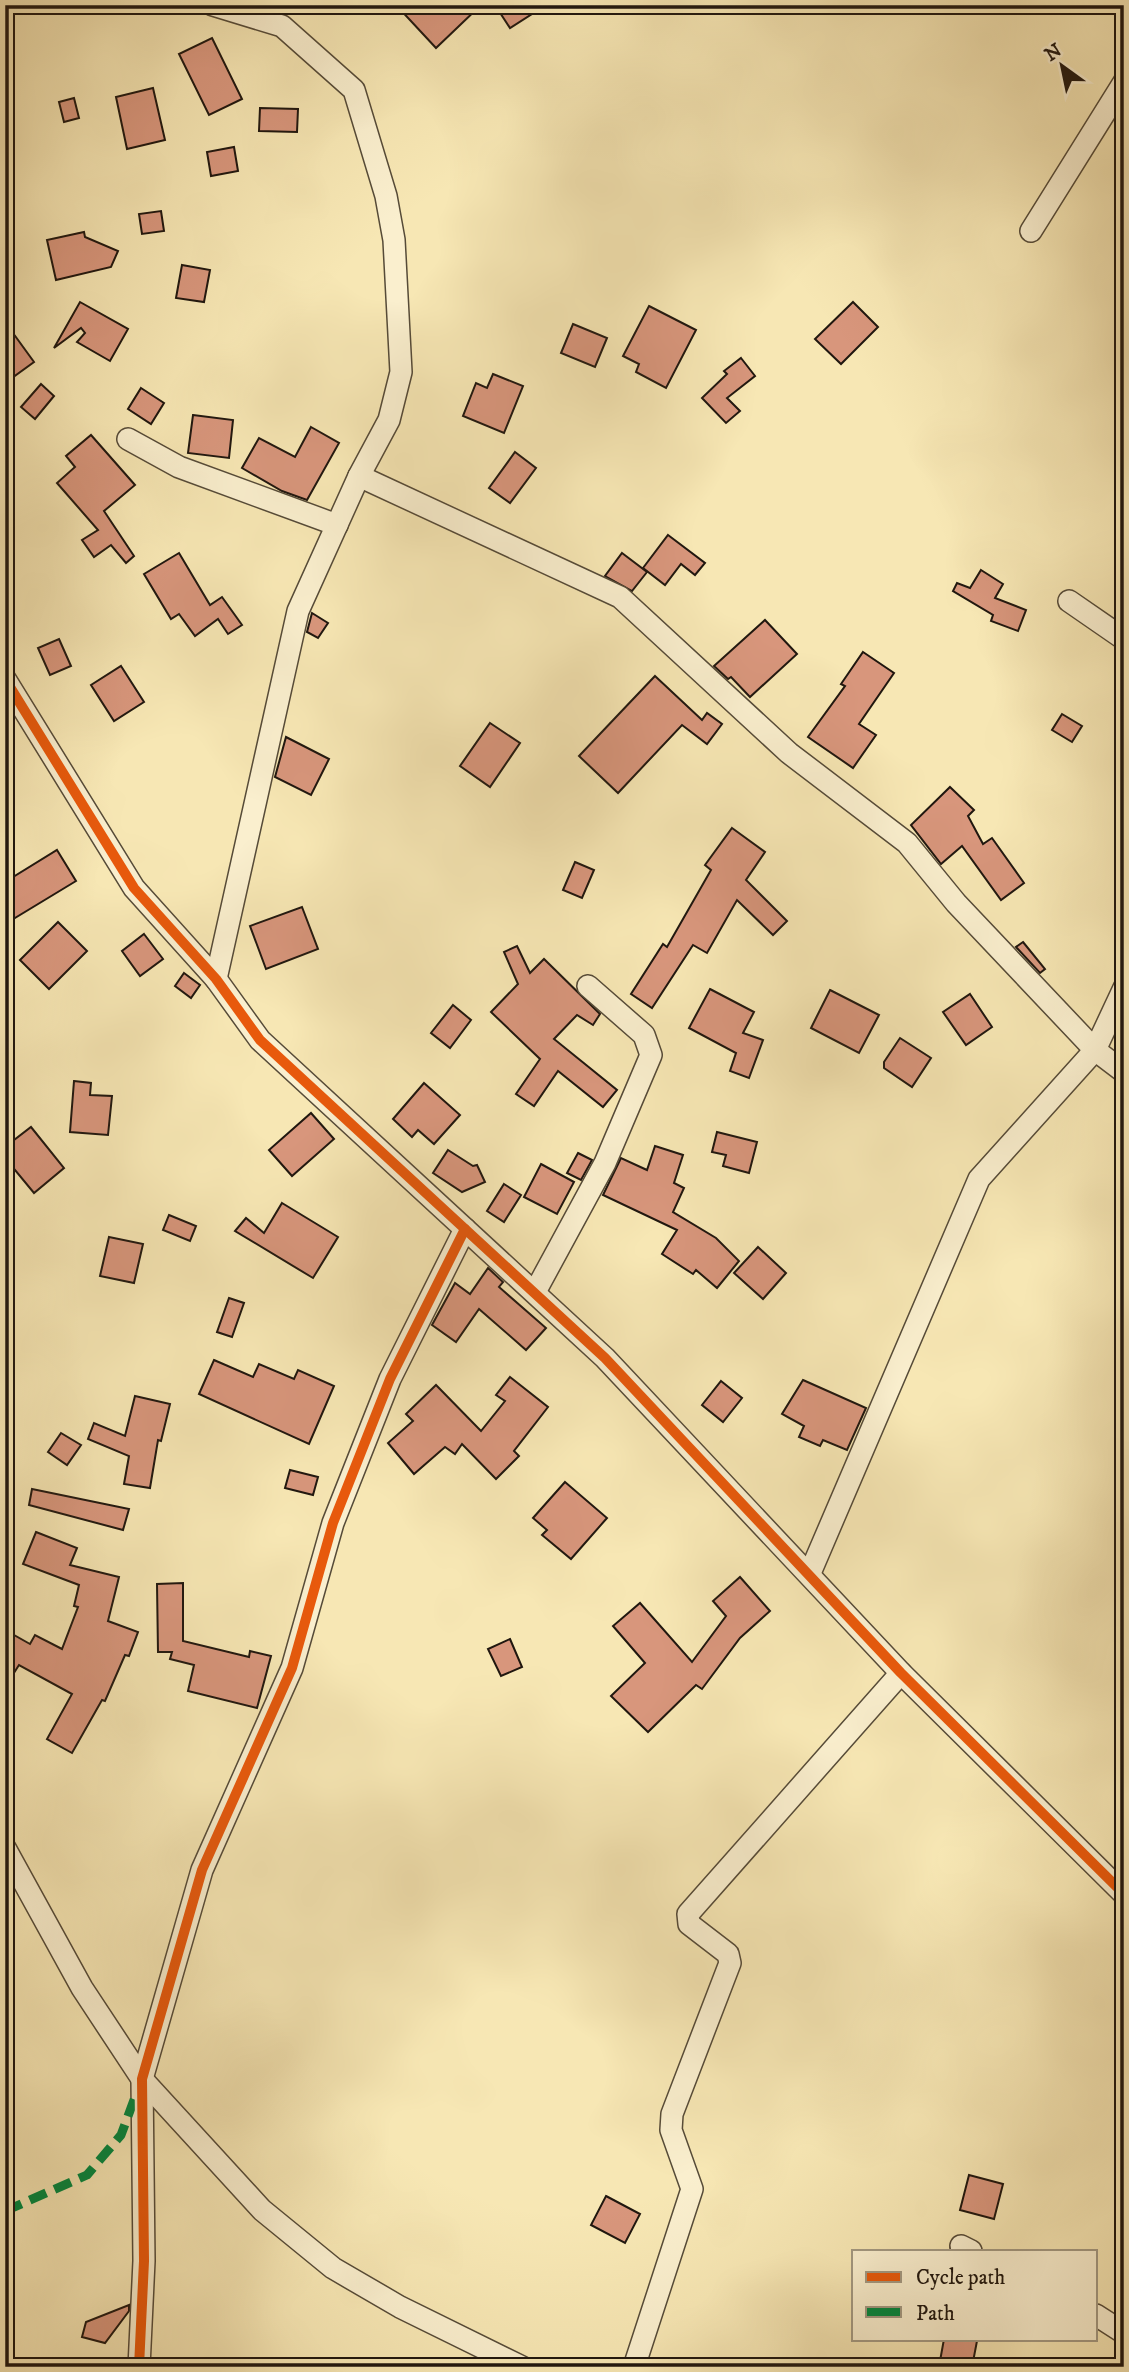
<svg xmlns="http://www.w3.org/2000/svg" width="1129" height="2372" font-family="'IM FELL DW Pica',serif">
<style>
.building{fill:#d8967c;stroke:#20170f;stroke-width:2}
.lines{fill:none;stroke-linecap:round;stroke-linejoin:round}
.minor-casing{stroke:#564b38;stroke-width:24}
.minor{stroke:#faefce;stroke-width:21}
.quiet{stroke:#00873e;stroke-width:9;stroke-dasharray:18 9;stroke-linecap:butt}
.cycleway-casing{stroke:#faefce;stroke-width:15}
.cycleway{stroke:#e8590c;stroke-width:10}
</style>
<rect width="100%" height="100%" fill="#f7e7b4"/>
<filter id="stains"><feTurbulence type="fractalNoise" baseFrequency=".00286" numOctaves="4"/><feColorMatrix values="0 0 0 0 .2 0 0 0 0 .09 0 0 0 0 .02 0 0 0 .5 -.17"/></filter>
<radialGradient id="worn" r=".72"><stop offset=".6" stop-color="#630" stop-opacity="0"/><stop offset="1" stop-color="#630" stop-opacity=".3"/></radialGradient>
<g class="building">
<polygon points="396,5 481,5 436,48"/>
<polygon points="495,5 546,5 510,28"/>
<polygon points="212,38 242,99 209,115 179,54"/>
<polygon points="153,88 165,140 127,149 116,97"/>
<polygon points="74,98 79,118 64,122 59,102"/>
<polygon points="260,108 298,109 297,132 259,131"/>
<polygon points="234,147 238,171 211,176 207,152"/>
<polygon points="161,211 164,231 142,234 139,214"/>
<polygon points="84,232 85,237 118,251 111,267 56,280 47,240"/>
<polygon points="182,265 210,270 204,302 176,298"/>
<polygon points="80,302 128,329 110,361 77,342 85,333 81,328 54,348"/>
<polygon points="853,302 878,327 841,364 815,339"/>
<polygon points="649,306 696,330 666,388 636,372 639,364 623,356"/>
<polygon points="5,322 34,362 5,383"/>
<polygon points="573,324 607,338 595,367 561,353"/>
<polygon points="741,358 755,376 727,398 740,411 726,423 702,398 727,374 724,371"/>
<polygon points="493,374 523,386 504,433 463,416 476,383 487,388"/>
<polygon points="41,384 54,396 35,419 21,407"/>
<polygon points="141,388 164,403 151,424 128,409"/>
<polygon points="193,415 233,420 229,458 188,453"/>
<polygon points="311,427 339,443 307,500 282,491 242,468 259,438 295,457"/>
<polygon points="91,435 135,485 104,511 134,556 126,563 111,545 94,557 82,540 98,530 57,483 75,467 66,456"/>
<polygon points="515,452 536,468 510,503 489,488"/>
<polygon points="668,535 705,563 695,575 681,564 665,585 643,568"/>
<polygon points="179,553 210,605 222,597 242,625 228,634 218,619 195,636 179,614 171,619 144,574"/>
<polygon points="622,553 647,572 632,591 605,576"/>
<polygon points="981,570 1003,584 995,598 1026,610 1018,631 991,621 993,615 953,591 957,583 970,588"/>
<polygon points="312,613 328,623 318,638 307,632"/>
<polygon points="765,620 797,654 750,697 731,677 728,679 714,666"/>
<polygon points="59,639 71,666 50,675 38,648"/>
<polygon points="863,652 894,673 859,724 876,735 853,768 808,737 845,686 841,684"/>
<polygon points="121,666 144,702 114,721 91,685"/>
<polygon points="655,676 702,720 707,713 722,724 707,744 682,725 618,793 579,756"/>
<polygon points="1062,714 1082,726 1072,742 1052,730"/>
<polygon points="490,723 520,743 490,787 460,766"/>
<polygon points="286,737 329,759 311,795 275,777"/>
<polygon points="950,787 974,810 968,816 983,844 992,838 1024,883 1001,900 962,846 941,864 911,825"/>
<polygon points="732,828 765,852 746,880 787,921 773,935 737,900 707,953 693,945 652,1008 631,994 663,944 667,947 711,870 705,865"/>
<polygon points="57,850 76,881 5,924 5,882"/>
<polygon points="575,862 594,870 582,898 563,890"/>
<polygon points="302,907 318,949 266,969 250,926"/>
<polygon points="58,922 87,951 49,989 20,960"/>
<polygon points="144,934 163,959 140,976 122,951"/>
<polygon points="1023,942 1045,969 1040,973 1016,947"/>
<polygon points="517,946 530,973 544,959 600,1014 593,1025 577,1015 554,1039 617,1090 603,1107 558,1071 534,1106 516,1094 540,1059 491,1012 518,984 504,952"/>
<polygon points="184,973 200,985 191,998 175,986"/>
<polygon points="710,989 754,1012 743,1033 763,1040 749,1078 730,1071 736,1053 689,1028"/>
<polygon points="830,990 879,1015 859,1053 811,1028"/>
<polygon points="970,994 992,1027 966,1045 943,1012"/>
<polygon points="453,1005 471,1020 450,1048 431,1033"/>
<polygon points="900,1038 931,1058 912,1087 884,1068 884,1062"/>
<polygon points="74,1081 91,1083 90,1095 112,1096 108,1135 70,1132"/>
<polygon points="424,1083 460,1115 434,1144 418,1130 412,1137 393,1119"/>
<polygon points="311,1113 334,1139 292,1176 269,1150"/>
<polygon points="31,1127 64,1168 34,1193 5,1158 5,1147"/>
<polygon points="717,1132 757,1142 749,1173 723,1166 726,1155 712,1152"/>
<polygon points="655,1146 683,1155 674,1183 684,1188 673,1212 716,1238 739,1261 717,1288 696,1270 693,1274 662,1254 677,1230 603,1195 621,1158 647,1170"/>
<polygon points="448,1150 473,1166 477,1165 485,1182 462,1192 433,1173"/>
<polygon points="578,1153 592,1160 581,1180 567,1173"/>
<polygon points="541,1164 574,1182 557,1214 524,1197"/>
<polygon points="504,1184 521,1195 504,1222 487,1211"/>
<polygon points="282,1203 338,1237 313,1278 235,1231 246,1218 264,1233"/>
<polygon points="169,1215 196,1226 190,1241 163,1230"/>
<polygon points="109,1237 143,1244 134,1283 100,1276"/>
<polygon points="758,1247 786,1273 763,1299 734,1273"/>
<polygon points="488,1268 503,1282 499,1287 546,1328 526,1350 479,1309 456,1342 432,1325 455,1283 470,1294"/>
<polygon points="229,1298 244,1303 232,1337 217,1332"/>
<polygon points="214,1360 253,1377 259,1364 294,1379 298,1370 334,1386 309,1444 199,1394"/>
<polygon points="510,1377 548,1407 514,1451 519,1456 496,1479 462,1444 455,1454 445,1447 414,1474 388,1443 413,1421 406,1414 436,1385 481,1431 505,1401 496,1395"/>
<polygon points="803,1380 866,1408 847,1450 823,1440 820,1446 799,1437 804,1426 782,1414"/>
<polygon points="721,1381 742,1398 723,1422 702,1405"/>
<polygon points="135,1396 170,1404 161,1441 158,1440 150,1488 124,1484 129,1456 88,1439 94,1423 125,1436"/>
<polygon points="61,1433 81,1445 67,1465 48,1452"/>
<polygon points="290,1470 318,1477 313,1495 285,1488"/>
<polygon points="565,1482 607,1518 571,1559 542,1535 547,1530 533,1518"/>
<polygon points="32,1489 129,1509 123,1530 29,1505"/>
<polygon points="36,1532 77,1548 70,1565 119,1577 108,1621 138,1632 129,1656 125,1655 105,1701 102,1700 72,1753 47,1739 72,1694 19,1665 5,1687 5,1630 30,1644 35,1635 62,1649 78,1607 74,1606 79,1585 23,1564"/>
<polygon points="740,1577 770,1611 740,1638 702,1689 696,1685 648,1732 611,1696 645,1663 613,1626 640,1603 692,1662 726,1616 713,1601"/>
<polygon points="183,1583 183,1641 249,1657 250,1651 271,1656 257,1708 188,1691 194,1665 170,1659 172,1652 158,1652 157,1584"/>
<polygon points="510,1639 522,1667 501,1676 488,1649"/>
<polygon points="969,2175 1003,2184 994,2219 960,2210"/>
<polygon points="606,2196 640,2214 625,2243 591,2225"/>
<polygon points="129,2305 129,2311 105,2343 82,2337 86,2322"/>
<polygon points="944,2339 977,2341 972,2367 940,2361"/>
</g>
<g class="lines">
<defs>
<g id="minor">
<polyline points="213,5 282,26 354,90 386,196 394,240 401,372 389,420 359,476 298,611 216,979"/>
<polyline points="1031,231 1124,82"/>
<polyline points="128,439 179,467 337,525"/>
<polyline points="359,476 620,597 789,753 907,843 956,903 1095,1050 1124,1072"/>
<polyline points="1069,601 1124,639"/>
<polyline points="5,679 134,888 216,979 260,1040 605,1358 901,1673 1124,1894"/>
<polyline points="535,1292 605,1163 651,1055 644,1035 588,986"/>
<polyline points="810,1573 979,1179 1095,1050 1124,988"/>
<polyline points="5,1848 82,1988 142,2079 262,2210 333,2268 400,2307 522,2367"/>
<polyline points="961,2246 971,2251"/>
<polyline points="1096,2315 1124,2333"/>
<polyline points="139,2367 144,2261 142,2079 202,1870 292,1668 333,1523 390,1379 465,1229"/>
<polyline points="634,2367 692,2189 671,2130 672,2114 730,1963 728,1954 689,1924 688,1914 901,1673"/>
</g>
</defs>
<use href="#minor" class="minor-casing"/>
<use href="#minor" class="minor"/>
<polyline class="quiet" points="5,2211 87,2175 121,2135 137,2092"/>
<defs>
<g id="cycleway">
<polyline points="5,679 134,888 216,979 260,1040 605,1358 901,1673 1124,1894"/>
<polyline points="139,2367 144,2261 142,2079 202,1870 292,1668 333,1523 390,1379 465,1229"/>
</g>
</defs>
<use href="#cycleway" class="cycleway-casing"/>
<use href="#cycleway" class="cycleway"/>
</g>
<rect width="1129" height="2372" fill="none" stroke="#f7e7b4" stroke-width="28"/>
<rect x="7" y="7" width="1115" height="2358" fill="none" stroke="#20170f" stroke-width="3.5"/>
<rect x="14" y="14" width="1101" height="2344" fill="none" stroke="#20170f" stroke-width="2"/>
<rect x="852" y="2250" width="245" height="91" fill="#faefce" stroke="#a39982" stroke-width="2"/>
<rect x="866" y="2272" width="35" height="10" fill="#e8590c" stroke="#a39982" stroke-width="2"/>
<text x="916" y="2284" font-size="21" fill="#20170f">Cycle path</text>
<rect x="866" y="2307" width="35" height="10" fill="#00873e" stroke="#a39982" stroke-width="2"/>
<text x="916" y="2320" font-size="21" fill="#20170f">Path</text>
<g transform="translate(1062 66) rotate(327)" stroke="#faefce" stroke-width="5" paint-order="stroke">
<path d="M0-5L12 26L0 18L-12 26Z" fill="#20170f"/>
<text y="-10" font-size="19" font-weight="bold" text-anchor="middle" fill="#20170f">N</text>
</g>
<rect width="100%" height="100%" filter="url(#stains)"/>
<rect width="100%" height="100%" fill="url(#worn)"/>
</svg>
